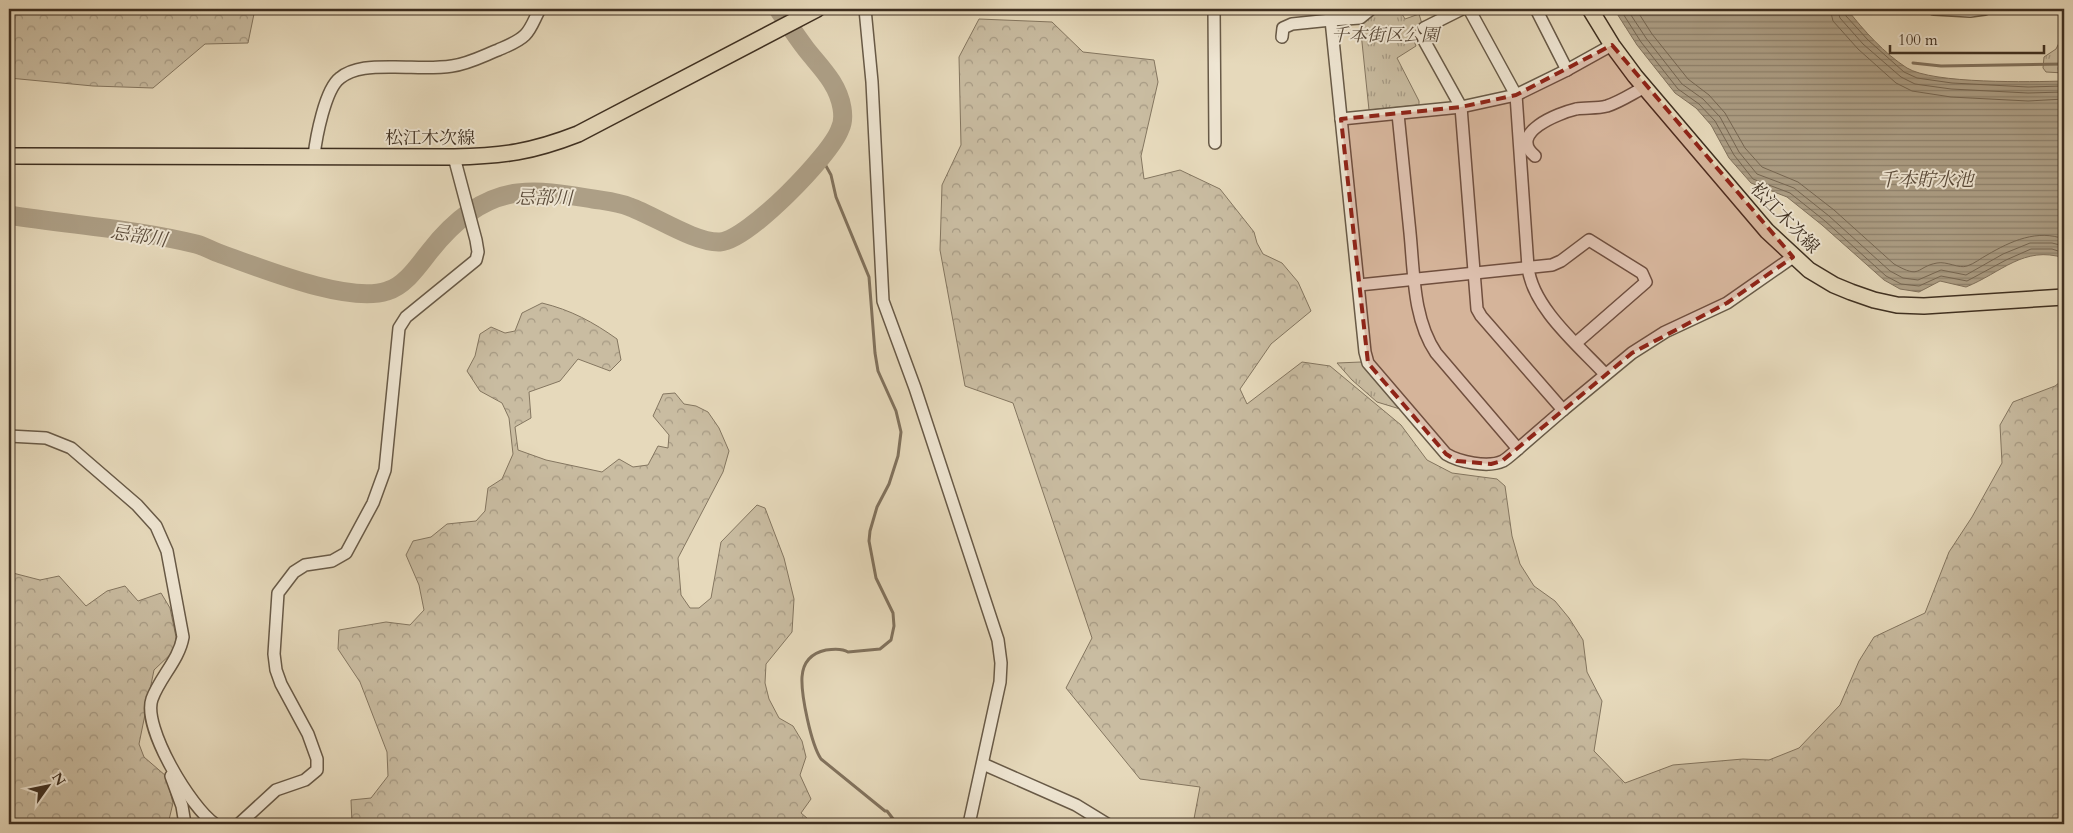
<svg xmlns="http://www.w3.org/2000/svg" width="2073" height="833" font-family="Cardo,'Noto Serif JP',serif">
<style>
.grass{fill:url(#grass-tufts);stroke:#847660}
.forest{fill:url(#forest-crowns);stroke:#847660}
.water{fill:url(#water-rules);stroke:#81725d}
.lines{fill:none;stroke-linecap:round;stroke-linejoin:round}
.shore{stroke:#766753;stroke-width:1}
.stream{stroke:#81725d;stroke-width:3}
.river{stroke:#ad9f86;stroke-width:19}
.minor-casing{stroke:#685a47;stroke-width:14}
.major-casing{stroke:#3e2f20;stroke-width:18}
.minor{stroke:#efe6d3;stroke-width:11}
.major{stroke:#e6d9bb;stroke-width:15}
.marked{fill:#8f2418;fill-opacity:0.2;stroke:#8f2418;stroke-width:4;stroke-dasharray:10 6;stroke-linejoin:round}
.labels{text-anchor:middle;stroke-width:4;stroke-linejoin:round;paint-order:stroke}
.park-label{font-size:18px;font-style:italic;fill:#5a4b3a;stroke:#efe6d3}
.street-label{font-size:18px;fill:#3e2f20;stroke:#efe6d3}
.water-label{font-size:19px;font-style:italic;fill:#5a4b3a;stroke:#efe6d3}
</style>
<defs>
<pattern id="grass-tufts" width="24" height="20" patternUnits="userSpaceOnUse" patternTransform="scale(1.25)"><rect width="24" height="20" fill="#c9bca1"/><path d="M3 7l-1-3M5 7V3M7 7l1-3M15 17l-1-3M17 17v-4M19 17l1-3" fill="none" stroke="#a59983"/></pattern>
<pattern id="forest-crowns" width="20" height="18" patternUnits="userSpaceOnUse" patternTransform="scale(1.25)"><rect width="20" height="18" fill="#c9bca1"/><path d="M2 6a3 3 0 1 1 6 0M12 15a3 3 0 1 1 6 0" fill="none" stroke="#a59983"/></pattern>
<pattern id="water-rules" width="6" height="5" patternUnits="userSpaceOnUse" patternTransform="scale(1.25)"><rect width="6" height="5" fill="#ad9f86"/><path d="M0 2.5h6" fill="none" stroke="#8e826d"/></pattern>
</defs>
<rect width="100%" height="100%" fill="#e6d9bb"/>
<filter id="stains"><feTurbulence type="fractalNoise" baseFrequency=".004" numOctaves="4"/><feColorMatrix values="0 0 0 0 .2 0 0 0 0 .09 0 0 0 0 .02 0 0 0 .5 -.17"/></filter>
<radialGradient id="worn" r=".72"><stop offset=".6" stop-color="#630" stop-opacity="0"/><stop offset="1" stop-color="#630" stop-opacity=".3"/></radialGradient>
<g class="grass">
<path d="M 1378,9 C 1391,9 1399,7 1405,19 L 1419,14 L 1422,24 L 1409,28 L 1416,46 L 1397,58 L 1419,101 L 1419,105 L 1369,110 L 1360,23 Z"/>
<polygon points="2064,33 2064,73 2046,72 2043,68 2044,57 2056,49"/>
<polygon points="1361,362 1400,409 1377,402 1352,380 1337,363"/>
</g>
<g class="forest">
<polygon points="9,9 255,9 248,43 205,44 153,88 93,86 9,78"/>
<polygon points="979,19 1052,22 1083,52 1154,60 1158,82 1141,156 1144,179 1180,170 1220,189 1254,232 1257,243 1263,254 1282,263 1298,282 1311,311 1271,344 1240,389 1247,404 1302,362 1330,366 1401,425 1427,460 1452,473 1497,479 1505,486 1512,536 1520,564 1534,586 1555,601 1569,618 1583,640 1587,672 1602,701 1594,751 1625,783 1673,765 1743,759 1769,760 1799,748 1840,705 1859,661 1874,637 1925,613 1949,552 1972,517 2002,463 2000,425 2013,402 2055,386 2064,379 2064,824 1193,824 1200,787 1140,779 1066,688 1092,638 1013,403 965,386 940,250 942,185 961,145 959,57"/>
<path d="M 542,303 C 571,310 593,322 617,339 L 621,360 L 610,371 L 578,359 L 560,381 L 529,392 L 531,418 L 515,427 L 518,450 L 546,460 L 602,472 L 619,459 L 633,467 L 648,465 L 658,446 L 668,448 L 669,435 L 653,416 L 663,394 L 675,393 L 684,404 L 696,406 L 708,412 L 719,428 L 729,451 L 723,472 L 678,558 L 681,595 L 690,608 L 699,608 L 711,598 L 721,542 L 757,505 L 765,508 L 784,558 L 794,599 L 792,632 L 766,664 L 765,683 L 769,699 L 779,718 L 793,726 L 802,741 L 806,757 L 800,775 L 811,799 L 801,813 L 814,824 L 352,824 L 351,800 L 371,798 L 388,776 L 387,752 L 360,682 L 338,649 L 339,630 L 386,622 L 410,625 L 424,610 L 419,585 L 406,555 L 413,541 L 431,537 L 447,524 L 476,521 L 485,511 L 488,488 L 502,479 L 513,454 L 509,418 L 502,403 L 480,391 L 467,371 L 475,356 L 480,334 L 491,327 L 505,333 L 515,331 L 522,313 Z"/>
<polygon points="9,572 40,580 59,576 86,606 107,591 125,586 138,601 161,593 170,608 176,637 174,651 154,670 139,744 144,757 166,776 173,803 168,824 93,824 88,822 84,824 55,824 44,819 27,820 21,824 9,824"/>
</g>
<path class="water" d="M 1614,9 L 1847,9 C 1863,30 1885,54 1907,68 C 1933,84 2032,82 2064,81 L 2064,258 C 2024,245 2001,273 1966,287 L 1940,281 L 1919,292 L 1900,289 L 1884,280 L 1822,225 L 1787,197 L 1751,183 L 1729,158 L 1711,125 L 1696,108 L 1675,93 L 1637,45 Z"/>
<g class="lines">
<g class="shore">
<polyline points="1620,9 1641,42 1678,89 1699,104 1715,121 1734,155 1753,179 1790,193 1825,221 1886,276 1901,284 1919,286 1941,276 1967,281 2006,260 2031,249 2052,249 2064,253"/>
<polyline points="1627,9 1646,38 1682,84 1703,99 1720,117 1739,152 1757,174 1794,188 1829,216 1890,271 1903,278 1918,280 1941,270 1966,275 2003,254 2030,243 2052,243 2064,246"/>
<path d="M 1636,9 L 1652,34 L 1688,79 L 1709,95 L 1725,113 L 1745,148 L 1762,167 L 1798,182 L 1834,210 L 1894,264 C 1922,280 1915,267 1937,263 C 1947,261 1959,269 1967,266 C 1974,264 1981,258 1987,255 C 2011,241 2037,229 2064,239"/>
<polyline points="1830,9 1833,21 1858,49 1896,83 1912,91 1951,97 2028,101 2064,99"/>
<polyline points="1837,9 1840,18 1863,44 1901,77 1915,84 1951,89 2028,93 2064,92"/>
<polyline points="1844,9 1846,16 1868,40 1904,72 1917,78 1952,83 2028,87 2064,86"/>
</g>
<g class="stream">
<polyline points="1913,63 1941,66 2064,64"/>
<path d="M 821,157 L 831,175 L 836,197 L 869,277 L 875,353 L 878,371 L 896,411 L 901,432 L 898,456 L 889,484 L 877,507 L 870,531 L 869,541 L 876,578 L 893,613 L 894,626 L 891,640 L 880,649 L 848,652 C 842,648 833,649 826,650 C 812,653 803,662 802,677 C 801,695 811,744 821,759 L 885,811 L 887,811 L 897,824"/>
</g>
<path class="river" d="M 9,215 C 71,225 135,229 196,244 C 204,246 212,251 221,254 C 261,268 348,304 387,291 C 405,286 419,265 430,251 C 452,223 481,197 518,193 C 543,190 568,195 593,199 C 605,201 618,202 630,207 C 655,216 695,243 720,242 C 748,240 831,155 840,129 C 843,123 843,114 842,108 C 838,83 820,67 806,49 C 796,36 787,22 778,9"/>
<defs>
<g id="minor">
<polyline points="865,9 872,82 883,301 915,388 998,640 1001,663 1000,682 969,824"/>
<polyline points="1214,9 1215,143"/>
<path d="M 1371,9 L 1360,18 L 1331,20 L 1365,352 L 1368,363 L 1446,454 C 1459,462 1488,468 1503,461 C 1508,458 1513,453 1518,449"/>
<polyline points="1462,9 1424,28 1421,35 1461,107 1477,309 1481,316 1563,410 1632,353 1665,332 1727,303 1793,257"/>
<path d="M 1469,9 L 1516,95 L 1528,267 C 1532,307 1579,346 1605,374"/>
<polyline points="1536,9 1567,70"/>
<polyline points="1934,9 1970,11 1985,9"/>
<polyline points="1282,37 1283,28 1292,24 1331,20"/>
<path d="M 1398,114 C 1402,154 1406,194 1410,233 C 1414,273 1413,319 1436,353 L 1518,449 L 1563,410"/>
<polyline points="1341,119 1461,107 1516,95 1567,70 1612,45"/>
<path d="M 314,156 C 316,138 325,89 340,78 C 355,66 377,67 395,67 C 414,67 433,69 452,66 C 468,64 483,56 498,50 C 507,46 518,42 525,35 C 532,28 535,17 540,9"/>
<path d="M 1535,156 C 1507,133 1559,113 1576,109 C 1586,107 1596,109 1607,106 C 1620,102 1633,93 1645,87"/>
<polyline points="1359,285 1552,265 1561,261 1589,240 1642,273 1646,282 1576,343"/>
<path d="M 9,436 L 46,438 L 71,448 L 137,505 L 156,526 L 167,551 L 183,637 C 179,660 160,677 152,699 C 142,727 191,808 215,824"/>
<polyline points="983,764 1076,805 1107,824"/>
<polyline points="171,776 182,806 185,824"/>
<polyline points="239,824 276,790 305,780 317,770 317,759 308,734 281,684 276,670 274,654 278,593 294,572 305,565 332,561 346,553 373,503 385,470 399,328 406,317 476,260 478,252 476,240 454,157"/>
</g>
<g id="major">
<polyline points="1590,9 1612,45 1635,76 1767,231 1809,270 1834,285 1851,292 1874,300 1897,305 1924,306 2064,297"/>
<path d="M 9,156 L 454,157 C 503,156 532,152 578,134 L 817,9"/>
</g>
</defs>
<use href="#minor" class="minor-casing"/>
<use href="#major" class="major-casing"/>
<use href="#minor" class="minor"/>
<use href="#major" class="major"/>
</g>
<path class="marked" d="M 1612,45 L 1793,257 L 1727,303 L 1632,353 L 1502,461 L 1491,464 L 1457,461 L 1446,454 L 1368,363 L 1341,119 L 1461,107 L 1516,95 Z"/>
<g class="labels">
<g class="park-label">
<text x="1385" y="41">千本街区公園</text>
</g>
<g class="street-label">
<text x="430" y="144">松江木次線</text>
<text transform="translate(1785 218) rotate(46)" y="6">松江木次線</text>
</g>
<g class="water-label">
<text x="1926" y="186">千本貯水池</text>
<text transform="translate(544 197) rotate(1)" y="7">忌部川</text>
<text transform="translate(139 235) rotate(9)" y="7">忌部川</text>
</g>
</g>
<rect width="2073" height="833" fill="none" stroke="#e6d9bb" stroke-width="30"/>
<rect x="10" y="10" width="2053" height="813" fill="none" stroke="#3e2f20" stroke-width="2.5"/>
<rect x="15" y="15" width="2043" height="803" fill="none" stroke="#3e2f20"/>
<g transform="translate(48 786) rotate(57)" stroke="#efe6d3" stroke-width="4" paint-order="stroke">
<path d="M0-4L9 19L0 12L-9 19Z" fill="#3e2f20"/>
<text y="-8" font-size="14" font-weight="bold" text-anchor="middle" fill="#3e2f20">N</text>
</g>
<path d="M1890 45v8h154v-8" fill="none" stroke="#3e2f20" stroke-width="2.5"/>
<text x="1898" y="45" font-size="15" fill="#3e2f20" stroke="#efe6d3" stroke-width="4" paint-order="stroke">100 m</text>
<rect width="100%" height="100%" filter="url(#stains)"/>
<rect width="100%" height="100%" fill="url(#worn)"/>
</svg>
